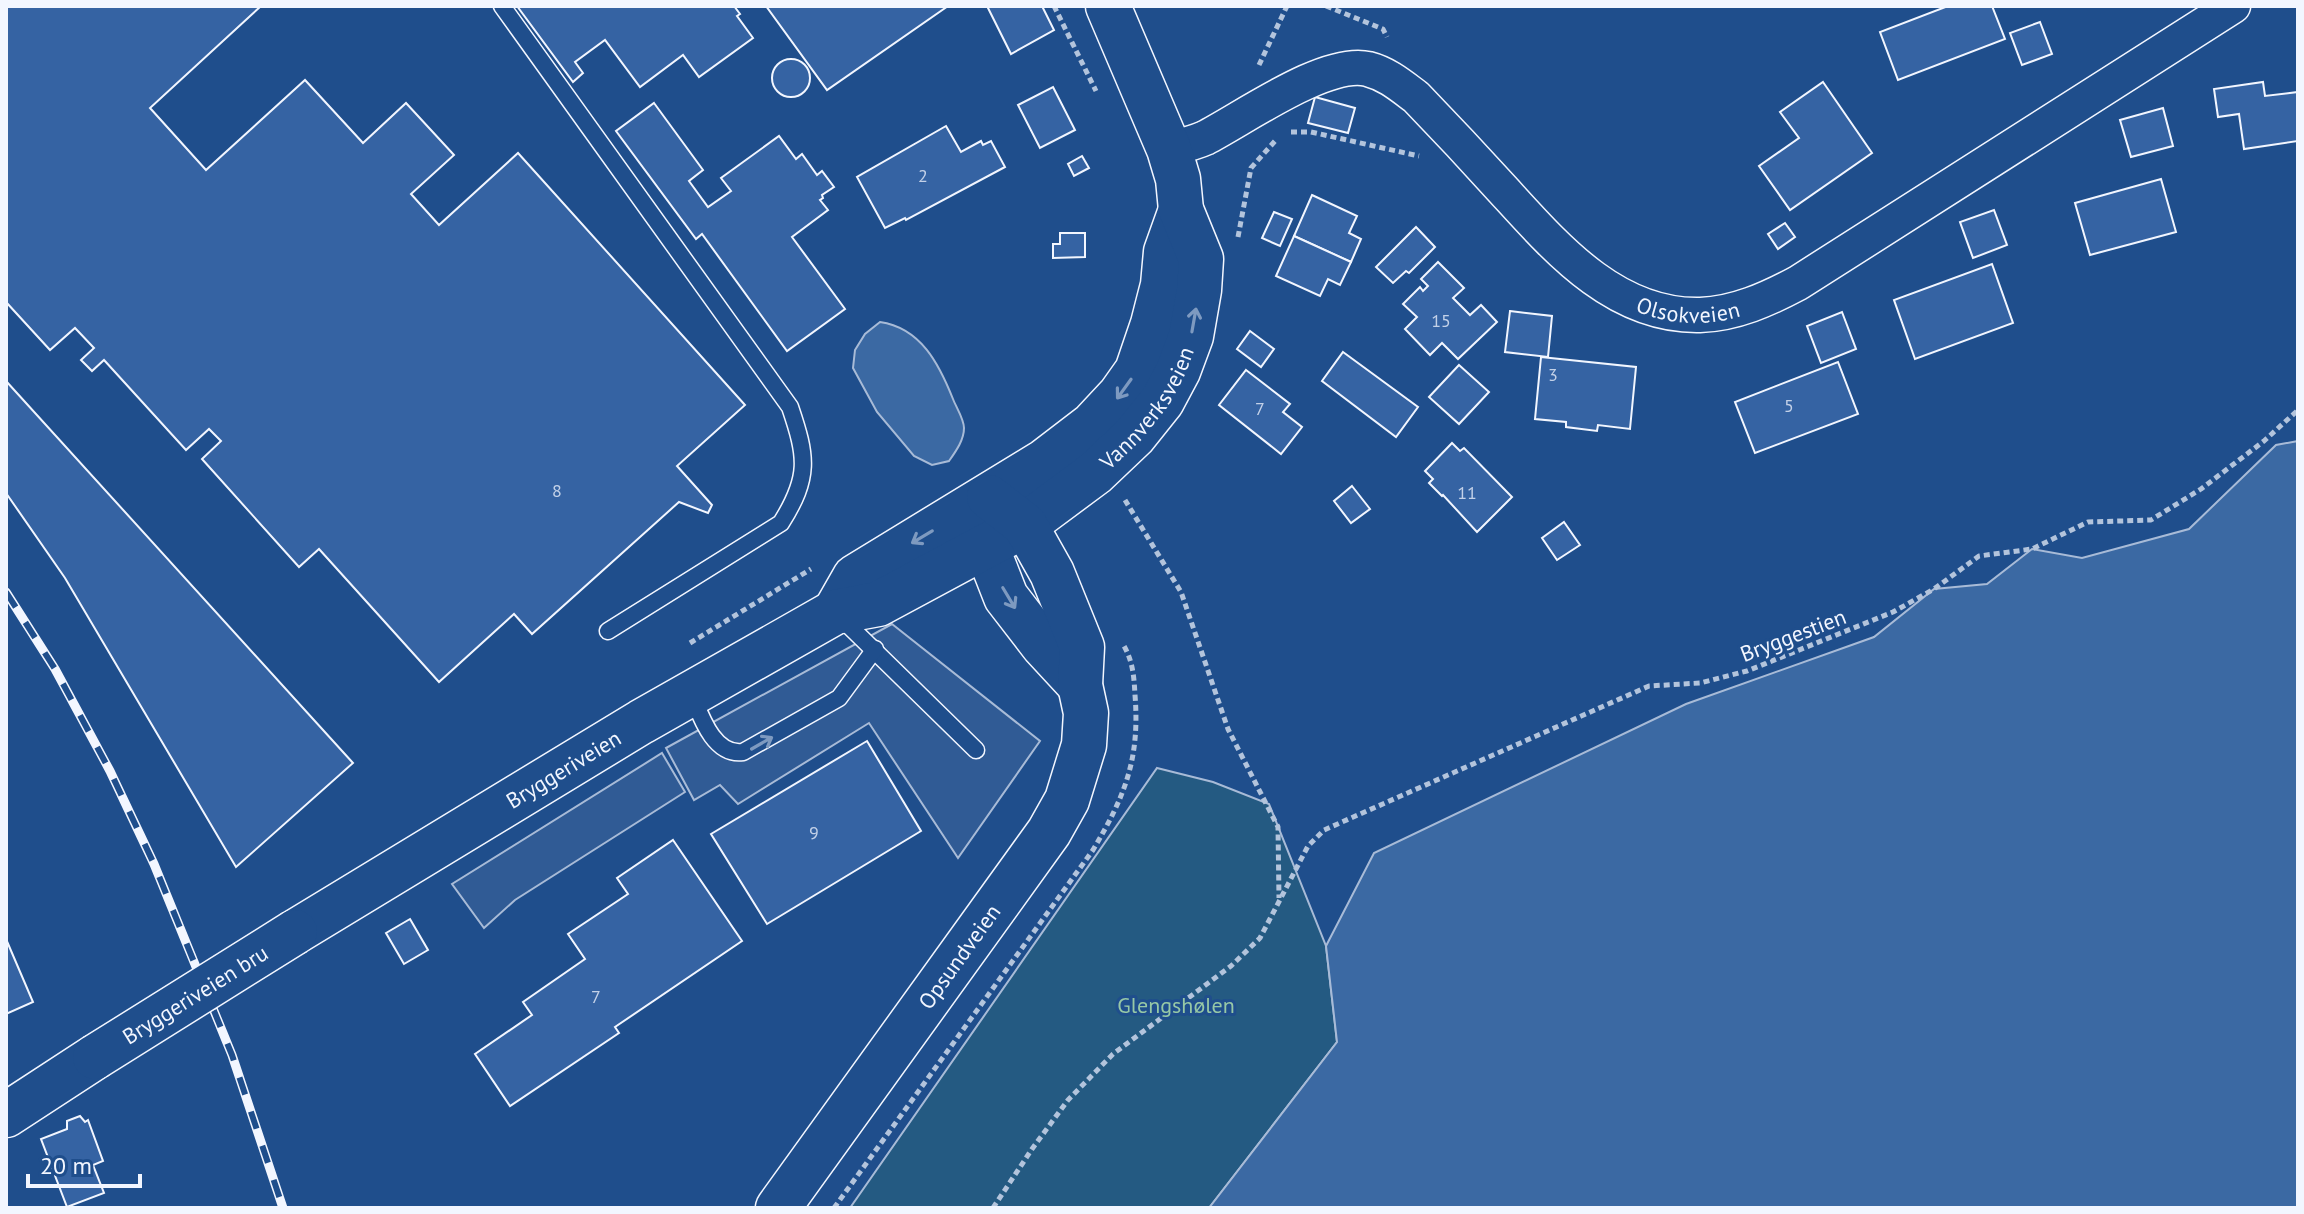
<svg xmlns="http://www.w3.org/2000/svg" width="2304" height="1214" font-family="'PT Sans',sans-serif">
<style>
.green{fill:#245a82;stroke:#a8bbd7;stroke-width:2}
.parking{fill:#305b95;stroke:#a8bbd7;stroke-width:2}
.water{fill:#3b69a3;stroke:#a8bbd7;stroke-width:2}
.building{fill:#3563a3;stroke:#f2f6ff;stroke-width:2}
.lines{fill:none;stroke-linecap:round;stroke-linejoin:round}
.lane-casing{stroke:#f2f6ff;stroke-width:19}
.street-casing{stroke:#f2f6ff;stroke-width:37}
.secondary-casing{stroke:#f2f6ff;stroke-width:47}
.path{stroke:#b3c4dc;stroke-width:5;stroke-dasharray:6 4;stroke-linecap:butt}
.lane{stroke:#1f4e8c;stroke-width:16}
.street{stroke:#1f4e8c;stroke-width:34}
.secondary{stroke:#1f4e8c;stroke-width:44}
.rail-casing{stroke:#f2f6ff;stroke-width:9}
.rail{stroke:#1f4e8c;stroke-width:6;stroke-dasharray:18;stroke-linecap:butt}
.secondary-bridge-casing{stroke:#f2f6ff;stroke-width:47;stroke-linecap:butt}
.secondary-bridge{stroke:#1f4e8c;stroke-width:44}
.oneway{stroke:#7e9ac0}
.labels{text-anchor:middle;stroke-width:6;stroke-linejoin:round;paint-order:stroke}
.number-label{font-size:18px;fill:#c3d1e8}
.street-label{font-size:22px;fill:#f2f6ff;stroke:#1f4e8c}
.park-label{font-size:22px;fill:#97c8a6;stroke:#1f4e8c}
</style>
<rect width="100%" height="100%" fill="#1f4e8c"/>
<polygon class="green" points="1157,768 1213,782 1269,804 1326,946 1337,1042 1209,1208 850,1208"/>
<g class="parking">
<polygon points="892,624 1040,741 958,858 869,723 738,804 720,785 694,800 666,748"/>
<polygon points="662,753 685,792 515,900 484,928 452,884"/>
</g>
<g class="water">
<path d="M 880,322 C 921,328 939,364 953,399 C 956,407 964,419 964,428 C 964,440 956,451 949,461 L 932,465 L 914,456 L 877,412 L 853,368 L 855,350 L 865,334 Z"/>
<polygon points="2298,441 2298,1208 1209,1208 1337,1042 1326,946 1374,853 1686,704 1874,637 1934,589 1987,584 2032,549 2082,558 2189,529 2276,445"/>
</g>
<g class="building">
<polygon points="6,6 261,6 150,108 206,170 305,80 363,143 406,103 454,155 411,194 439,225 518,153 745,405 677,466 712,505 708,513 679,502 532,634 514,614 439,682 319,549 299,567 202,459 221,441 209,429 186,450 104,360 92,371 81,360 94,348 75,328 50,350 6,302"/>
<polygon points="517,6 734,6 740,14 737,16 753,38 699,77 683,55 640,87 605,40 575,62 583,73 573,82"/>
<polygon points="766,6 948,6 827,90"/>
<polygon points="987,6 1042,6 1054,30 1011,54"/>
<polygon points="1948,6 1992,6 2005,39 1898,80 1880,32"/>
<polygon points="2040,22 2052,54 2022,65 2010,33"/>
<circle cx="791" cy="78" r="19"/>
<polygon points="1823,82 1872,153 1790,210 1759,166 1799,138 1780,112"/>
<polygon points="2263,82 2265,96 2298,92 2298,141 2244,149 2239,114 2218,117 2214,89"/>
<polygon points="1053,87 1075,130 1040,148 1018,105"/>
<polygon points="1315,97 1355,108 1348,133 1308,123"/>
<polygon points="654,103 703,170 689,181 708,207 731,191 721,178 779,136 796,159 802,154 817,175 822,171 834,187 822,195 823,198 820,200 828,210 792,237 845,309 787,351 702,234 696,239 616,131"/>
<polygon points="2163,108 2173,146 2131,157 2120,120"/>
<polygon points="946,126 961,152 981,141 983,145 991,141 1005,167 906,220 905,218 885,228 857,177"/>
<polygon points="1082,156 1089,168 1074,176 1068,164"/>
<polygon points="2161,179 2176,232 2090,255 2075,203"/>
<polygon points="1312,195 1357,216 1349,233 1361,239 1351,262 1294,236"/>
<polygon points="1994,210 2007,245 1973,258 1960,222"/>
<polygon points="1274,212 1292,219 1280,246 1262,238"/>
<polygon points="1785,223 1795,237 1778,249 1768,234"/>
<polygon points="1416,227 1435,247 1409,273 1406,271 1393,283 1376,267"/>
<polygon points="1060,233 1085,233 1085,257 1053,258 1053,244 1060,244"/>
<polygon points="1294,236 1351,262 1340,285 1328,279 1320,296 1276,276"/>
<polygon points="1438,262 1464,288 1453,298 1470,315 1481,305 1497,322 1458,359 1442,343 1430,355 1405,329 1417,317 1403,304 1420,287 1423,291 1428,286 1421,279"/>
<polygon points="1992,264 2013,323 1915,359 1894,300"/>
<polygon points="1510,311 1552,316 1548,357 1505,352"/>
<polygon points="1842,312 1856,349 1821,363 1807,326"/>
<polygon points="1250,331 1274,349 1261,367 1237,349"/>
<polygon points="1343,352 1418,407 1396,437 1322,381"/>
<polygon points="1541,357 1636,367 1630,429 1598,425 1597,431 1566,427 1566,422 1535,419"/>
<polygon points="1838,362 1858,414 1755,453 1735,402"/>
<polygon points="1459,365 1489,392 1459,424 1429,397"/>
<polygon points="1246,370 1290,404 1283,412 1302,427 1281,454 1219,405"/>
<polygon points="6,381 353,763 236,867 65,578 6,493"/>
<polygon points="1452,443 1460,451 1464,448 1512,497 1477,532 1443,495 1442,496 1429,483 1433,479 1425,471"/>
<polygon points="1352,486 1370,509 1351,523 1334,501"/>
<polygon points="1564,522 1580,545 1557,560 1542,538"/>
<polygon points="867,741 921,831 767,924 711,834"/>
<polygon points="673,840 742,941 615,1027 619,1033 510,1106 475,1054 532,1015 523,1002 585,959 568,934 628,894 617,878"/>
<polygon points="410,919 428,950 404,964 386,933"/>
<polygon points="6,939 33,1002 6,1014"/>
<polygon points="80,1116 85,1122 88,1120 103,1161 93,1165 104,1193 67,1207 41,1139 67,1129 67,1121"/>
</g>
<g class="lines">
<defs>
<g id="lane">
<path d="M 502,6 L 790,407 C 807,457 810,477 781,523 L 608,631"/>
<polyline points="840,617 976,750"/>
<path d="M 692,695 C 701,717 714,756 743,752 L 839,698 L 875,649"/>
</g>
<g id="street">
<path id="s1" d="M 1169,149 C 1181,146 1194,143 1205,138 C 1244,118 1326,59 1368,69 C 1387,74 1400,85 1416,97 C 1446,128 1475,159 1504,191 C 1556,248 1615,317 1700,315 C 1735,314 1768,299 1798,283 L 2233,6"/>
</g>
<g id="secondary">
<polyline points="988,518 986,546 1006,597 1043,645 1080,685"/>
<polyline points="835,612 855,577 1045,461 1092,425 1120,395 1137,371 1153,324 1163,285 1166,252 1181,210"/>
<path id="s2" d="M 295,932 L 641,722 L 835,612 L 878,604 L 1025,525 L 1095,473 L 1134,436 L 1162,401 L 1178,371 L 1191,336 L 1199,290 L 1201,259 L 1181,210 L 1178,179 L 1169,149 L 1108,6"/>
<polyline points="6,1115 95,1057"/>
<path id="s3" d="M 778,1208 L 1049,832 L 1067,800 L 1084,745 L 1086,713 L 1080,685 L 1082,647 L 1052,573 L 1025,525 L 989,497"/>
</g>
</defs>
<use href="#lane" class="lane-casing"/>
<use href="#street" class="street-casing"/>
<use href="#secondary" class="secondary-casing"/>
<g class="path">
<polyline points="1054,6 1096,91"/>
<polyline points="1326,6 1383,29 1387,37"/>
<polyline points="1259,65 1287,6"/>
<polyline points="1291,132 1311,132 1419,156"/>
<polyline points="1238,237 1251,168 1275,141"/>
<polyline points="1125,500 1181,592 1228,729 1278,827 1279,898"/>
<polyline points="690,643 811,569"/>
<path d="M 834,1208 L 1093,850 C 1125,796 1140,759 1135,695 C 1134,677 1133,662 1124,646"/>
<polyline points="993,1208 1032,1149 1068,1100 1113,1054 1231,966 1260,938 1308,846 1324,830 1649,686 1700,683 1747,671 1893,612 1934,589 1979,556 2032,549 2088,522 2151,520 2201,489 2264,441 2298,410"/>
</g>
<use href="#lane" class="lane"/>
<use href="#street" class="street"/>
<use href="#secondary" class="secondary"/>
<defs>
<polyline id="rail" points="6,592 55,669 110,771 154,864 232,1055 283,1208"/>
</defs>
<use href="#rail" class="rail-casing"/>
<use href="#rail" class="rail"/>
<defs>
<g id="secondary-bridge">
<path id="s4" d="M 95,1057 L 295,932"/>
</g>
</defs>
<use href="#secondary-bridge" class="secondary-bridge-casing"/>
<use href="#secondary-bridge" class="secondary-bridge"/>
</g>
<defs><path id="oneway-shaft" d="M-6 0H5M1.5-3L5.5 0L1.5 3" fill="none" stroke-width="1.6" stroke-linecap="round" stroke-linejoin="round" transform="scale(2)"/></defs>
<g class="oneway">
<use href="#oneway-shaft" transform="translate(1194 320) rotate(-80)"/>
<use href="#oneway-shaft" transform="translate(1124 389) rotate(126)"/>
<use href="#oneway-shaft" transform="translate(922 537) rotate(149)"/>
<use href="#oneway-shaft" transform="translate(1009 598) rotate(59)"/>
<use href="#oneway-shaft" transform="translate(762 743) rotate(-30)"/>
</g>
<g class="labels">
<g class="number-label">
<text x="923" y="182">2</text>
<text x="1441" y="327">15</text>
<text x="1553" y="381">3</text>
<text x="1789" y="412">5</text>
<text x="1260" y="415">7</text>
<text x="557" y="497">8</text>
<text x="1467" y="499">11</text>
<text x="814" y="839">9</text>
<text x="596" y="1003">7</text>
</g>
<g class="street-label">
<text dy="8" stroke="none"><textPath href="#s1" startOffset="630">Olsokveien</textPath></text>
<text dy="8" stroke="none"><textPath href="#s2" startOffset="1010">Vannverksveien</textPath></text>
<text transform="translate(1793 635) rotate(-21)" y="8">Bryggestien</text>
<text dy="8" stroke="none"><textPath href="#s2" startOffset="314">Bryggeriveien</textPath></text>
<text dy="8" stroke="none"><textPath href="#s3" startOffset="310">Opsundveien</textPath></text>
<text dy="8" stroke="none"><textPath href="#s4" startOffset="118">Bryggeriveien bru</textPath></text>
</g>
<g class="park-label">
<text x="1176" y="1013">Glengshølen</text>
</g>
</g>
<rect width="2304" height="1214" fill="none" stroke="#f2f6ff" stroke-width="16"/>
<path d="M28 1174v12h112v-12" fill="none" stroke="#f2f6ff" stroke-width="4"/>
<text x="40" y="1174" font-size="24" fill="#f2f6ff" stroke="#1f4e8c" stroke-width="6" paint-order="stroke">20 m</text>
</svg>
